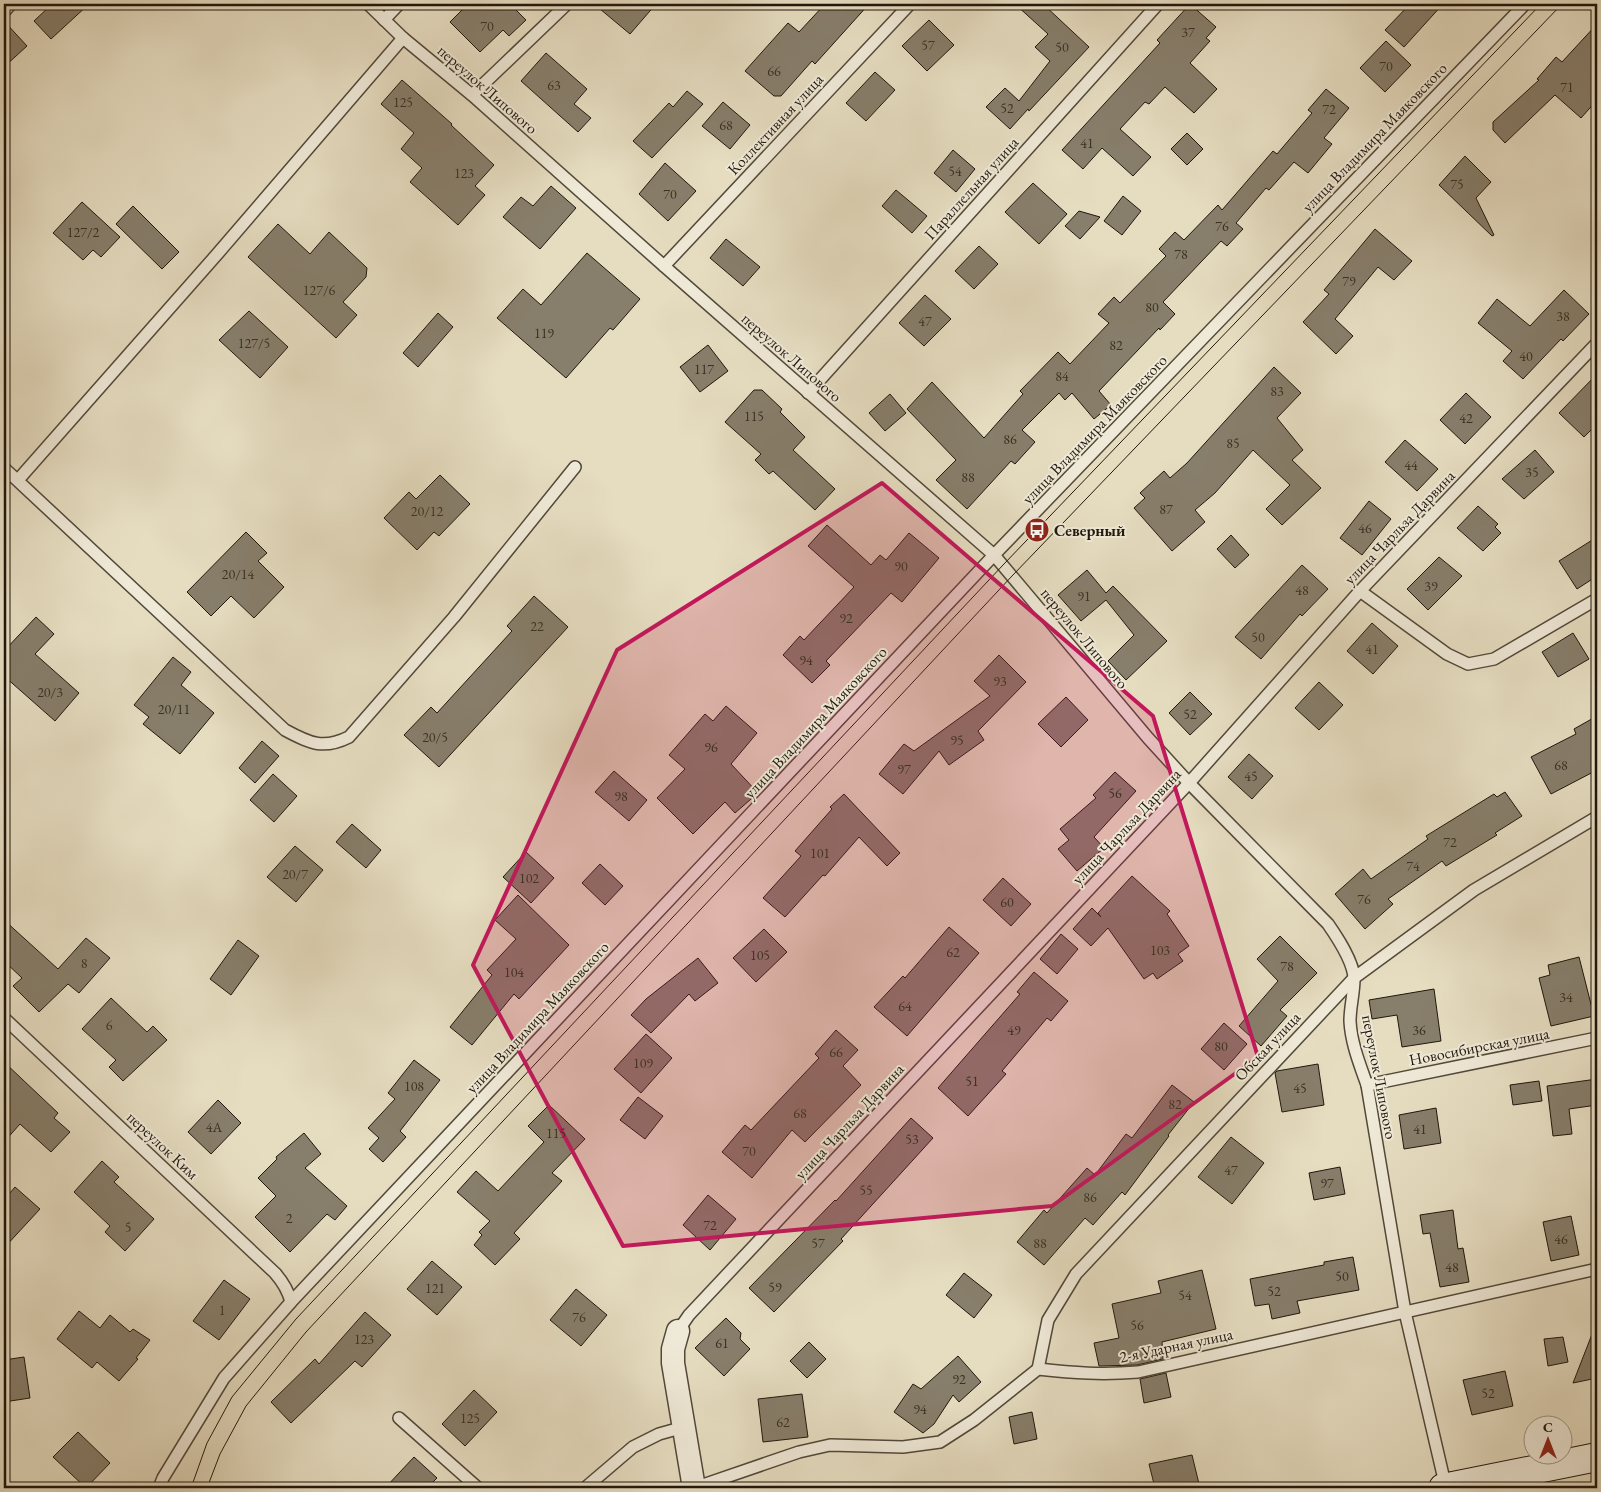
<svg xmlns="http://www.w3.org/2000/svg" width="1601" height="1492" font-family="'EB Garamond',serif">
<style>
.building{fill:#877e6b;stroke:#20170d}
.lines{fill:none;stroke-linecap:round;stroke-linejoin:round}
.lane-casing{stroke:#52483a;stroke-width:14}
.street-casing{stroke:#52483a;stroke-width:25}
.secondary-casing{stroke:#20170d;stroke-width:30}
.lane{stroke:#efe9d7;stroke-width:11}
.street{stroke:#efe9d7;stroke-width:22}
.secondary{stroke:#efe9d7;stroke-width:28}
.tram{stroke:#20170d;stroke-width:1}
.marked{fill:#c2185b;fill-opacity:0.2;stroke:#c2185b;stroke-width:4;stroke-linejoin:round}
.labels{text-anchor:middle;stroke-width:4;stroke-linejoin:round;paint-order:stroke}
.number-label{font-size:14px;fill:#3a3124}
.street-label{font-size:16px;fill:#20170d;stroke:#efe9d7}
.poi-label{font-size:16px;font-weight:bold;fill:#20170d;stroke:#efe9d7;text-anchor:start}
</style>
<rect width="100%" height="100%" fill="#e6ddc1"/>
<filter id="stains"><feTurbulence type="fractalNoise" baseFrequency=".004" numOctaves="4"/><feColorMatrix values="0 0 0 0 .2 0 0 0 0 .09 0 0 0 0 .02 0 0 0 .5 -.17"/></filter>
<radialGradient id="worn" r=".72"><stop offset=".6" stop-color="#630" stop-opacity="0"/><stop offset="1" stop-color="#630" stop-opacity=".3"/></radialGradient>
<g class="building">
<polygon points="52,4 89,4 51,39 34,21"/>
<polygon points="468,4 510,4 526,20 509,36 503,30 480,52 450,22"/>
<polygon points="594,4 656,4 630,34"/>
<polygon points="825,4 869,4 815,64 812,61 781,96 774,96 745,71 788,23 799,32"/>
<polygon points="1015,4 1043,4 1089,47 1029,111 1028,109 1010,129 986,107 1005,88 1019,101 1050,61 1035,47 1048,34"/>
<polygon points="1190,4 1216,27 1206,38 1210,41 1190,63 1217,89 1194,113 1165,87 1149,104 1145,102 1120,129 1151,157 1133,176 1102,148 1083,169 1062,150 1160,43 1157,40"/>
<polygon points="1410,4 1443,4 1404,47 1385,30"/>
<polygon points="929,20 954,45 927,71 902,46"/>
<polygon points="4,21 27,46 4,67"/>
<polygon points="1597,24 1597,100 1581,118 1555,95 1505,143 1493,130 1493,122 1539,80 1537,79 1556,57 1562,62"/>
<polygon points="1386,41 1411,65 1385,92 1360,68"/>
<polygon points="546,53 587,89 574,104 591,118 578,132 521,81"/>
<polygon points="875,72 895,90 866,121 846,103"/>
<polygon points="402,80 452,124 451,125 494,165 475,186 485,195 458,225 410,182 422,168 401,149 414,133 381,104"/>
<polygon points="1326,89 1349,108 1324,138 1332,144 1308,173 1294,162 1269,190 1266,188 1236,223 1243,229 1227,246 1221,241 1163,302 1175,314 1160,330 1159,328 1099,391 1111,405 1094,419 1072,393 1065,400 1059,393 1022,430 1035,442 1015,464 1011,461 967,509 936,480 956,460 907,409 932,382 984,438 1023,394 1020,391 1058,352 1070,364 1109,323 1098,314 1114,297 1120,303 1166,256 1159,249 1175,232 1184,240 1218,205 1222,210 1273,151 1277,154 1312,113 1308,110"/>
<polygon points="687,91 703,104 652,158 633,141 669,103 673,107"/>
<polygon points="723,102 750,125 730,149 702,126"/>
<polygon points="1187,133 1203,149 1187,165 1171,149"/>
<polygon points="953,150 975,169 956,192 934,173"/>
<polygon points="1465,156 1491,182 1476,198 1494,235 1492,236 1439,185"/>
<polygon points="665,163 696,191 668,221 639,194"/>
<polygon points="1033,183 1067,214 1039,244 1005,212"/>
<polygon points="551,186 576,208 540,249 503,217 521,197 533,206"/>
<polygon points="896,190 927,216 912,233 882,206"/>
<polygon points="1123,196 1141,211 1122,235 1104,221"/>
<polygon points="82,202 120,237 101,257 93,250 83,260 53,233"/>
<polygon points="133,206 179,252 162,269 116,224"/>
<polygon points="1079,211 1100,217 1080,239 1065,226"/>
<polygon points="278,224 310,254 329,232 367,268 366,277 343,302 357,315 336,338 248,257"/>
<polygon points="1375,229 1412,261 1394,280 1378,267 1335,319 1353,336 1336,354 1303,322 1329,294 1324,290"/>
<polygon points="726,239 760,267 743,286 710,258"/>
<polygon points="979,246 998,264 974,289 955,271"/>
<polygon points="587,253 640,299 613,330 610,328 566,378 497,318 523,289 541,305"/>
<polygon points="1564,290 1589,314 1563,341 1561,339 1523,379 1503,361 1512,351 1478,323 1497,299 1530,326"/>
<polygon points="925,295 951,319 924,346 899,323"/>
<polygon points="249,311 288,347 260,378 219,340"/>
<polygon points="438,313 453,327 418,367 403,353"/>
<polygon points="708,345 728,371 700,392 680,367"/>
<polygon points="1274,367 1301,393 1277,418 1303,450 1292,460 1321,488 1282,525 1266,509 1290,485 1253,450 1215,493 1195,510 1205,522 1172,551 1134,508 1145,498 1140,493 1164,471 1170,478 1187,463"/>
<polygon points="1597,374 1597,424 1584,437 1559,413"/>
<polygon points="754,390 762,390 782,409 780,412 805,437 793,450 835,489 815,510 773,471 769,474 755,460 761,454 725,422"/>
<polygon points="1466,393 1491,417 1465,444 1440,420"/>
<polygon points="890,394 906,413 885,431 869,413"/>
<polygon points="1405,440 1438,469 1417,491 1385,462"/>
<polygon points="1535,450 1554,472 1524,499 1502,479"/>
<polygon points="440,475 470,504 439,536 434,532 417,550 384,518 409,492 416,499"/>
<polygon points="1369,501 1391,519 1362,555 1340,538"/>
<polygon points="1478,506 1498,524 1495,527 1501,533 1483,551 1457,528"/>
<polygon points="827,525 871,565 880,555 886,560 909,533 939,558 902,602 891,593 826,661 830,665 812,683 783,655 800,636 804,640 854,587 808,546"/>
<polygon points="246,532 267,553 258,561 284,587 254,618 231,596 211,616 187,592"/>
<polygon points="1231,535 1249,555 1235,568 1217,549"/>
<polygon points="1597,537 1597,576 1577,589 1559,561"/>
<polygon points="1439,557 1462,576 1428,610 1407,589"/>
<polygon points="1302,565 1328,589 1302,616 1300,614 1261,659 1235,637"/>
<polygon points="1087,570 1106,593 1113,586 1167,641 1126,680 1108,661 1134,635 1106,600 1081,621 1058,595"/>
<polygon points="534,596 568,627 439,767 404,735 431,707 437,713 512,631 507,626"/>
<polygon points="36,617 54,634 35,654 79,693 55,721 4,676 4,651"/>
<polygon points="1372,623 1398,646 1373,674 1347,651"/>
<polygon points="1573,633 1589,659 1558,677 1542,652"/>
<polygon points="999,655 1026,682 978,731 984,740 949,765 939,751 903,794 879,774 904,744 914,751 990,696 974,681"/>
<polygon points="173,657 191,672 181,685 214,713 180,754 143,724 149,717 134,705"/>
<polygon points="1319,682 1343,705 1319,730 1295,708"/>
<polygon points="1190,692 1212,714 1190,735 1169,713"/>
<polygon points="1066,697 1088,720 1061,747 1038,724"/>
<polygon points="726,706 757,733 731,764 758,793 735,813 725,802 693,834 657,798 685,769 669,755 705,714 713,721"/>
<polygon points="1597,716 1597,770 1551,794 1531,757 1576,734 1574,729"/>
<polygon points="262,741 279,756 255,783 239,768"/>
<polygon points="1249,754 1273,776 1252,799 1228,777"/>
<polygon points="614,771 647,800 629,821 595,792"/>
<polygon points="1115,772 1136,791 1094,837 1104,848 1077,871 1058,849 1069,840 1060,829 1096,798 1093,795"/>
<polygon points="273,774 297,796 274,822 250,800"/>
<polygon points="1505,792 1522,816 1495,833 1497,835 1446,866 1442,861 1388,899 1393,904 1365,929 1335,894 1363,869 1371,879 1428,839 1426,836 1494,794 1497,797"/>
<polygon points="844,794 900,853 887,866 859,837 825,876 823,875 785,917 763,898 801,856 795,851 832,809 830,807"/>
<polygon points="352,824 381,850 366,868 336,842"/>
<polygon points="295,846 323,870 296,902 267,877"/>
<polygon points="526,852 554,878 531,903 503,877"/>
<polygon points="600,864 623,886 605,905 582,883"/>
<polygon points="1132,876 1170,911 1167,914 1189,946 1178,954 1183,961 1157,979 1153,973 1144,979 1108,928 1091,946 1073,929 1092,908 1101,917 1098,913"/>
<polygon points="1003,878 1031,904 1011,926 983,900"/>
<polygon points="518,895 569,945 519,999 514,994 472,1045 450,1027 492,975 487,970 516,939 495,920"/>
<polygon points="4,920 58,969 86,938 110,958 79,993 68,984 39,1012 13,986 22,978 4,961"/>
<polygon points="949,927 979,953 907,1036 874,1007 903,976 905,978"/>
<polygon points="764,929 787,952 756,982 733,958"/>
<polygon points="1061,934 1078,949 1057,974 1040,959"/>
<polygon points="1280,936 1317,973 1280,1010 1287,1016 1261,1046 1239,1026 1278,981 1257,959"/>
<polygon points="238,940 259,956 231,995 210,979"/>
<polygon points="1579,957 1594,1016 1551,1026 1539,978 1550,975 1548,965"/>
<polygon points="698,958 718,983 695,1001 689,994 651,1033 631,1015 646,999"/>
<polygon points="1034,972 1068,1001 1051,1021 1047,1018 1002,1071 1006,1074 968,1116 938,1088 1020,994 1017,992"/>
<polygon points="1434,989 1441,1041 1402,1047 1397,1015 1372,1019 1369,1000"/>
<polygon points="111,998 147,1032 153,1026 167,1040 123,1081 109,1067 116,1060 82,1029"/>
<polygon points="1224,1023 1247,1044 1224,1070 1201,1049"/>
<polygon points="836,1030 858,1050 843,1066 861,1085 805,1142 792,1130 752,1178 722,1152 745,1125 751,1130 819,1058 815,1054"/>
<polygon points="646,1034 672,1058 641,1093 614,1069"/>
<polygon points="414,1060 440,1080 400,1131 406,1137 383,1162 369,1149 379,1138 368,1128 395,1099 388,1093"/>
<polygon points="4,1062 58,1113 54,1118 70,1132 51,1152 20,1124 4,1142"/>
<polygon points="1318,1064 1324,1105 1282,1112 1275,1073 1277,1071"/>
<polygon points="1597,1079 1597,1105 1569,1109 1572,1134 1553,1136 1547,1086"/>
<polygon points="1539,1081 1542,1101 1513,1105 1510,1085"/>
<polygon points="1172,1085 1194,1102 1168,1135 1169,1136 1125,1195 1122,1192 1093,1225 1085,1218 1044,1265 1017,1242 1044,1210 1047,1213 1087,1168 1095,1175 1126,1134 1132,1138"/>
<polygon points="638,1097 663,1116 645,1139 620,1120"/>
<polygon points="218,1100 241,1123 211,1154 188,1132"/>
<polygon points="549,1105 585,1139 552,1173 562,1181 514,1233 520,1239 495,1265 474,1245 482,1235 479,1232 490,1221 457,1192 476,1171 498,1191 544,1142 528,1126"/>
<polygon points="1436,1108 1441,1143 1404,1149 1399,1115"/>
<polygon points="911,1118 933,1138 841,1239 843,1241 774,1312 749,1288 835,1200 836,1201"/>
<polygon points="304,1133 321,1154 305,1168 347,1206 335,1220 327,1214 290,1252 255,1217 276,1196 258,1178 277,1159 276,1157"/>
<polygon points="1231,1137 1264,1163 1232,1204 1198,1177"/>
<polygon points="102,1161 119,1177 114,1182 154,1219 125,1251 105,1232 110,1226 74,1192"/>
<polygon points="1340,1167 1345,1194 1314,1200 1309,1173"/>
<polygon points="15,1187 40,1209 4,1248 4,1200"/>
<polygon points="708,1195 736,1219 710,1250 683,1225"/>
<polygon points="1453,1210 1458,1249 1463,1248 1469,1282 1440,1287 1430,1233 1423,1234 1420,1215"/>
<polygon points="1571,1216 1579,1255 1551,1261 1543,1222"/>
<polygon points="1353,1257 1359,1290 1297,1301 1300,1313 1272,1319 1269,1304 1255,1306 1250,1279 1324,1265 1324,1262"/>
<polygon points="432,1261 462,1287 437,1315 407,1289"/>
<polygon points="1202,1270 1216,1329 1162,1342 1163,1359 1137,1365 1099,1366 1094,1343 1119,1338 1112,1304 1161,1293 1158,1281"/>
<polygon points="964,1273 992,1295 974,1318 946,1295"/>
<polygon points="224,1280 250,1299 219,1340 193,1321"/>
<polygon points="576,1289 607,1315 581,1346 550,1320"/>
<polygon points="79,1311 100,1328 110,1315 130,1332 133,1329 150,1340 136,1358 138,1359 119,1381 97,1362 92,1368 57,1339"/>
<polygon points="365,1312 391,1335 362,1367 355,1361 291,1423 271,1402 315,1359 319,1364"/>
<polygon points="726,1318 741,1333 740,1339 750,1349 724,1376 695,1348"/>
<polygon points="1596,1324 1597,1378 1573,1383"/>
<polygon points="1563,1337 1568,1362 1548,1366 1544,1339"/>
<polygon points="809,1342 826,1359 807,1378 790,1361"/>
<polygon points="958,1356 981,1382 959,1402 953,1395 934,1424 923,1433 894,1412 913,1384 921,1389"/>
<polygon points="24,1357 30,1398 4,1402 4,1360"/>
<polygon points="1505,1371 1513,1406 1472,1415 1463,1380"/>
<polygon points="1166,1373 1171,1397 1144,1403 1140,1379"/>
<polygon points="474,1390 497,1412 465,1446 442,1424"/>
<polygon points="802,1394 808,1437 763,1442 758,1399"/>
<polygon points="1032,1412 1037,1439 1014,1444 1009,1417"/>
<polygon points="78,1432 110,1463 86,1488 53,1457"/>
<polygon points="1192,1455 1200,1488 1155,1488 1149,1464"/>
<polygon points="414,1457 437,1478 427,1488 385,1488"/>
</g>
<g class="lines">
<defs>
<g id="lane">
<path d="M 368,4 L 403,38 L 472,95 L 664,266 L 994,555 L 1148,738 L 1189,783 L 1328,924 C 1337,937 1354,962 1354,979 C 1354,993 1350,1007 1350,1021 C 1351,1043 1360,1065 1367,1085 L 1405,1312 L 1446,1488"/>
<polyline points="4,12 11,4"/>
<polyline points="384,20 399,4"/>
<polyline points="472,95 567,4"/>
<polyline points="664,266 910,4"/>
<polyline points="808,393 1158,4"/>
<path d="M 4,468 L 285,730 C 309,743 323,750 349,737 L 454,617 L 575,467"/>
<polyline points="18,480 219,252 403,38"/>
<polyline points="1360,591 1447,654 1468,664 1494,659 1597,599"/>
<path d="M 4,1018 L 275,1273 C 283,1282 288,1290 291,1302"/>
<polyline points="1367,1085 1597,1038"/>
<polyline points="678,1331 689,1315 1189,783 1360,591 1597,343"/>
<polyline points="1038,1369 1048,1320 1076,1274 1354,978 1474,890 1597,817"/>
<polyline points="399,1418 478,1488"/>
<polyline points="159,1488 163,1478 224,1378 291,1302 994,555 1525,4"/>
<polyline points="585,1488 633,1447 659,1434 684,1427"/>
<path d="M 694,1488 L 799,1452 L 830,1445 L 903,1447 L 940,1442 L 974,1420 L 1038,1369 C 1074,1373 1102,1375 1138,1372 L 1597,1269"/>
</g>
<polyline id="street" points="678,1331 673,1349 673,1363 694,1488"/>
<polyline id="secondary" points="1443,1488 1597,1457"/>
</defs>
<use href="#lane" class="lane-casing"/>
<use href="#street" class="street-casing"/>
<use href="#secondary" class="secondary-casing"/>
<use href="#lane" class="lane"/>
<use href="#street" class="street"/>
<use href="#secondary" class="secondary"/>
<g class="tram">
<polyline points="191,1488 207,1443 232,1397 296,1319 1003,565 1541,4"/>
<polyline points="207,1488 220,1454 246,1406 306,1332 1012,576 1562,4"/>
</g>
</g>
<path class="marked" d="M 882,483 L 1153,716 L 1258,1057 L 1052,1206 L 623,1246 L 473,965 L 617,650 Z"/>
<defs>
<symbol id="bus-disc" viewBox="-11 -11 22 22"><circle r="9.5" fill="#8f2418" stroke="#efe9d7"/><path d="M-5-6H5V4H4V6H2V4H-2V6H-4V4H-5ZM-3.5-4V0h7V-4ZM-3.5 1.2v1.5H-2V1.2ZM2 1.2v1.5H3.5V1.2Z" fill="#fff"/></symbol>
</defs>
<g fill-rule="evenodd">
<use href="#bus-disc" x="1023" y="516" width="28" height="28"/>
</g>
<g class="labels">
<g class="number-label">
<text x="487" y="31">70</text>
<text x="1188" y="37">37</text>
<text x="928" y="50">57</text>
<text x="1062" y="52">50</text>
<text x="1386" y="71">70</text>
<text x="774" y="76">66</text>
<text x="554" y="90">63</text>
<text x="1567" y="92">71</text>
<text x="403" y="107">125</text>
<text x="1007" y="113">52</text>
<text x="1329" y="114">72</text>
<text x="726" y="130">68</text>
<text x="1087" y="148">41</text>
<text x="955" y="176">54</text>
<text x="464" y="178">123</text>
<text x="1457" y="189">75</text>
<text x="670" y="199">70</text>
<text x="1222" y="231">76</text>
<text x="83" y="237">127/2</text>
<text x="1181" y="259">78</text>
<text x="1349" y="286">79</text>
<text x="319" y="295">127/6</text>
<text x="1152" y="312">80</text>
<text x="1563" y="321">38</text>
<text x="925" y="326">47</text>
<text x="544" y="338">119</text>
<text x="254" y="348">127/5</text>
<text x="1116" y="350">82</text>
<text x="1526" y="361">40</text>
<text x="704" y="374">117</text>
<text x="1062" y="381">84</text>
<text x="1277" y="396">83</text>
<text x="754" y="421">115</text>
<text x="1466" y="423">42</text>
<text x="1010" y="444">86</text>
<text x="1233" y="448">85</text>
<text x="1411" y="470">44</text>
<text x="1532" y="477">35</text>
<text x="968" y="482">88</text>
<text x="1166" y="514">87</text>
<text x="427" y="516">20/12</text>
<text x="1365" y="533">46</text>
<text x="901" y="571">90</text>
<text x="238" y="579">20/14</text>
<text x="1431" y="591">39</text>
<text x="1302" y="595">48</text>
<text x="1084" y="601">91</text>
<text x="846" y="623">92</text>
<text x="537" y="631">22</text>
<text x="1258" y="642">50</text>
<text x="1372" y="654">41</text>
<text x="806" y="665">94</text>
<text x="1000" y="686">93</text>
<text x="50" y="697">20/3</text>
<text x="174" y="714">20/11</text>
<text x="1190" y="719">52</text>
<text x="435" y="742">20/5</text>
<text x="957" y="745">95</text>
<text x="711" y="752">96</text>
<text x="1561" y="770">68</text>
<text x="904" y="774">97</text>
<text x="1251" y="781">45</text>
<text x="1115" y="798">56</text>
<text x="621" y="801">98</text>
<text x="1450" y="847">72</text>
<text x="820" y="858">101</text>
<text x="1413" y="871">74</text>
<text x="295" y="879">20/7</text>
<text x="529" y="883">102</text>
<text x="1364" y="904">76</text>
<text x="1007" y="907">60</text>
<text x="1160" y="955">103</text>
<text x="953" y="957">62</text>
<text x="760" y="960">105</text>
<text x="84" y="968">8</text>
<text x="1287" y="971">78</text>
<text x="514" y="977">104</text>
<text x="1566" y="1002">34</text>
<text x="905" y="1011">64</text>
<text x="109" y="1030">6</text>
<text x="1014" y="1035">49</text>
<text x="1419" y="1035">36</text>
<text x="1221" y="1051">80</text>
<text x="836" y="1057">66</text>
<text x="643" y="1068">109</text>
<text x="972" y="1086">51</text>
<text x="414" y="1091">108</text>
<text x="1300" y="1093">45</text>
<text x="1175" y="1109">82</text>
<text x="800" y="1118">68</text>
<text x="214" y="1132">4А</text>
<text x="1420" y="1134">41</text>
<text x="556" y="1138">115</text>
<text x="912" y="1144">53</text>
<text x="749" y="1156">70</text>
<text x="1231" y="1175">47</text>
<text x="1327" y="1188">97</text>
<text x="866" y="1195">55</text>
<text x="1090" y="1202">86</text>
<text x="289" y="1223">2</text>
<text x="710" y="1230">72</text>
<text x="128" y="1232">5</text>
<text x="1561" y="1244">46</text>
<text x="818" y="1248">57</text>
<text x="1040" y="1248">88</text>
<text x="1452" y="1272">48</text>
<text x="1342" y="1281">50</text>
<text x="775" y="1292">59</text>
<text x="435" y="1293">121</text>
<text x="1274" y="1296">52</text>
<text x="1185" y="1300">54</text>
<text x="222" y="1315">1</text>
<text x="579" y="1322">76</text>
<text x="1137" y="1330">56</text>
<text x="364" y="1344">123</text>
<text x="722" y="1348">61</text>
<text x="959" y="1384">92</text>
<text x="1488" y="1398">52</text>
<text x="920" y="1414">94</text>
<text x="470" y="1423">125</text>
<text x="783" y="1427">62</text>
</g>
<g class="street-label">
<text transform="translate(488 89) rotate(41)" y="6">переулок Липового</text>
<text transform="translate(775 124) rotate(-47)" y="6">Коллективная улица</text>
<text transform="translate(1374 137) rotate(-46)" y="6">улица Владимира Маяковского</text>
<text transform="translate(971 188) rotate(-48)" y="6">Параллельная улица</text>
<text transform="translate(792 357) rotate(41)" y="6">переулок Липового</text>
<text transform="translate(1094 429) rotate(-46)" y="6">улица Владимира Маяковского</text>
<text transform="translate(1399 527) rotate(-46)" y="6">улица Чарльза Дарвина</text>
<text transform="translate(1085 638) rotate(50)" y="6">переулок Липового</text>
<text transform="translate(815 722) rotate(-47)" y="6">улица Владимира Маяковского</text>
<text transform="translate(1126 826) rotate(-47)" y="6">улица Чарльза Дарвина</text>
<text transform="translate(537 1017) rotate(-47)" y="6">улица Владимира Маяковского</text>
<text transform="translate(1267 1046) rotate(-47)" y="6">Обская улица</text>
<text transform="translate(1479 1046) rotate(-11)" y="6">Новосибирская улица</text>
<text transform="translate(1380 1077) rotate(79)" y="6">переулок Липового</text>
<text transform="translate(849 1121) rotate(-47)" y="6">улица Чарльза Дарвина</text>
<text transform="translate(163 1145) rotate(43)" y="6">переулок Ким</text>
<text transform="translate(1176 1345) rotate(-12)" y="6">2-я Ударная улица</text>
</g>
<g class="poi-label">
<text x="1054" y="536">Северный</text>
</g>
</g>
<rect width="1601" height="1492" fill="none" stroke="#e6ddc1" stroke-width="20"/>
<rect x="5" y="5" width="1591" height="1482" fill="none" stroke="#20170d" stroke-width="2.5"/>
<rect x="10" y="10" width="1581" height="1472" fill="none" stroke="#20170d"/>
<g transform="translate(1548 1440)"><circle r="24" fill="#efe9d7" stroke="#9c9586"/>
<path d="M0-4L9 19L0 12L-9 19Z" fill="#8f2418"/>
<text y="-8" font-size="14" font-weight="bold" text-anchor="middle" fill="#20170d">С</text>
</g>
<rect width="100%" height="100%" filter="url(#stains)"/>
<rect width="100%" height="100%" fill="url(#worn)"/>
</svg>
